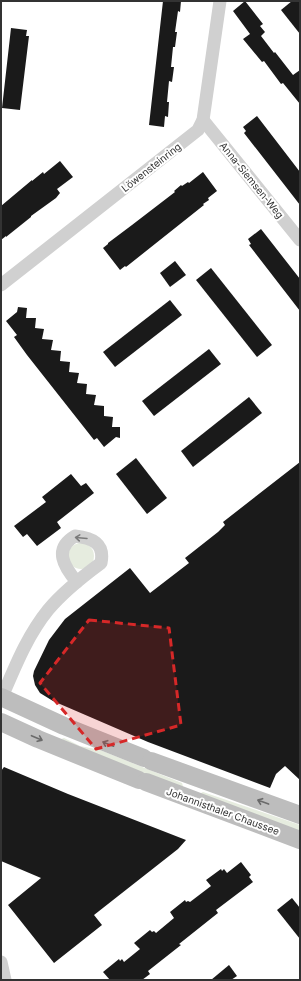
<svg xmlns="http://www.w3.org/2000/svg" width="301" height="981" font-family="Inter,sans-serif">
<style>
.green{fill:#e6ecdf}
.building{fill:#1a1a1a}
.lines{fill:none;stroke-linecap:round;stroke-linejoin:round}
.minor{stroke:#d0d0d0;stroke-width:13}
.secondary{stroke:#bdbdbd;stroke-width:18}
.oneway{stroke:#7a7a7a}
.oneway2{stroke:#6a6a6a}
.marked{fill:#d62828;fill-opacity:0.2;stroke:#d62828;stroke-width:3;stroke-dasharray:8 5;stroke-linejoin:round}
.labels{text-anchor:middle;stroke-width:4;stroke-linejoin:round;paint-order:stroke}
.street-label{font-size:10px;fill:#333;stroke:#fff}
</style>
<rect width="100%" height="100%" fill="#fff"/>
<g class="green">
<circle cx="81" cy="556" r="13"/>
<polygon points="64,738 80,746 100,750 182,783 183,786 179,788 61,739"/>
<polygon points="203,792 300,825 300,834 199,794"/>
</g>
<g class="building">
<polygon points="163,1 181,1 180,12 178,11 175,32 177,32 175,47 173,47 171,67 174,67 172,82 169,81 167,102 169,102 168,117 165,116 164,127 149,125"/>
<polygon points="245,1 263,24 260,26 265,32 261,36 274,53 275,52 293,75 300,70 300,104 283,83 281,84 264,61 262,62 243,39 250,34 233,11"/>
<polygon points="292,1 300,1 300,34 281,10"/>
<polygon points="11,28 27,30 26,36 29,36 20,110 2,108"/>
<polygon points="257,116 300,172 300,205 244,133 246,131 243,127"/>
<polygon points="60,161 73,177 57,189 60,193 56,198 31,216 31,217 6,237 6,236 1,240 1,206 32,180 32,181 43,172 44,174"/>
<polygon points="203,172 217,191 208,198 209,200 203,204 204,205 126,267 125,266 120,270 103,248 108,244 108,243 132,225 175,192 174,191 181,185 182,186 188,182 189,183"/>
<polygon points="261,229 300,279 300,311 249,245 251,244 248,239"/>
<polygon points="175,261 186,275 170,287 160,273"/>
<polygon points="211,268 272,345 257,357 196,280"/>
<polygon points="170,300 182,315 115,367 103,352"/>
<polygon points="18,307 27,308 26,318 36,318 35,328 44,329 42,339 53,340 51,350 61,351 60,361 70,362 69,372 79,373 77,383 87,384 86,394 96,395 94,405 104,406 104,416 113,417 112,427 120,427 120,438 116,437 104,447 97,438 94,440 27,355 14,337 17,335 6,321 17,312"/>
<polygon points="209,349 221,364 154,416 142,401"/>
<polygon points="249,397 262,413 193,467 181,451"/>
<polygon points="136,458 167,498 147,514 116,474"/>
<polygon points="300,462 300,780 285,766 276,774 270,788 148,742 53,701 40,693 35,685 33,676 34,671 49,640 65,619 130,568 150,593 189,563 185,558 218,532 225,525 223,522"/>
<polygon points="71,474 81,486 86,483 94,493 57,522 61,528 37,546 27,534 23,537 14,526 46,502 42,497"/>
<polygon points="4,767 68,794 186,840 178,849 94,915 102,925 54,963 8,905 41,878 1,861 1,771"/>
<polygon points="241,862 251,875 249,877 253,882 216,910 218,913 179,944 181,945 148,971 150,974 142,980 110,980 103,972 119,959 120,961 122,959 124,962 140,949 134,943 150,930 152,932 154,931 156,933 174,918 170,912 185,900 186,902 188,901 190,902 211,886 206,880 221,869 222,871 224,869 227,873"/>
<polygon points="292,898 300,908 300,939 277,910"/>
<polygon points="229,965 237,976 231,980 211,980"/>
</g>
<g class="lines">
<g class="minor">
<polyline points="203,120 300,240"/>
<polyline points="1,285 198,130 203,120 220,1"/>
<path d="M 2,697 C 15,667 27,636 48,610 C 63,592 82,577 101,563 C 105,543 92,538 75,536 C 53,549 64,567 77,582"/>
<polyline points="1,962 5,980"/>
</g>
<g class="secondary">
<polyline points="1,697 64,726 144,758"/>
<polyline points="1,722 38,739 139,780"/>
<polyline points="151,761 300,815"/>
<polyline points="146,782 300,840"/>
</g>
</g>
<defs><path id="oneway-shaft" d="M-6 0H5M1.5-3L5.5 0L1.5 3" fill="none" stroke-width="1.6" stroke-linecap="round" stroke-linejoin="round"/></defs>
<use class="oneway" href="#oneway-shaft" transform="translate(81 538) rotate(-175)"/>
<g class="oneway2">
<use href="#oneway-shaft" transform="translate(37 738) rotate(23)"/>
<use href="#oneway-shaft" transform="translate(108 744) rotate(-158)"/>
<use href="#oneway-shaft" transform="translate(263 802) rotate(-160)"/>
</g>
<path class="marked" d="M 89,620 L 169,628 L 181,725 L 96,749 L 40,683 Z"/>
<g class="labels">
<g class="street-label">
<text transform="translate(151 167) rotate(-38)" y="4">Löwensteinring</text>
<text transform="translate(252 180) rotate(51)" y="4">Anna-Siemsen-Weg</text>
<text transform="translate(223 811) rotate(20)" y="4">Johannisthaler Chaussee</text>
</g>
</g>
<rect width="301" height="981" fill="none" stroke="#333333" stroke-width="4"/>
</svg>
